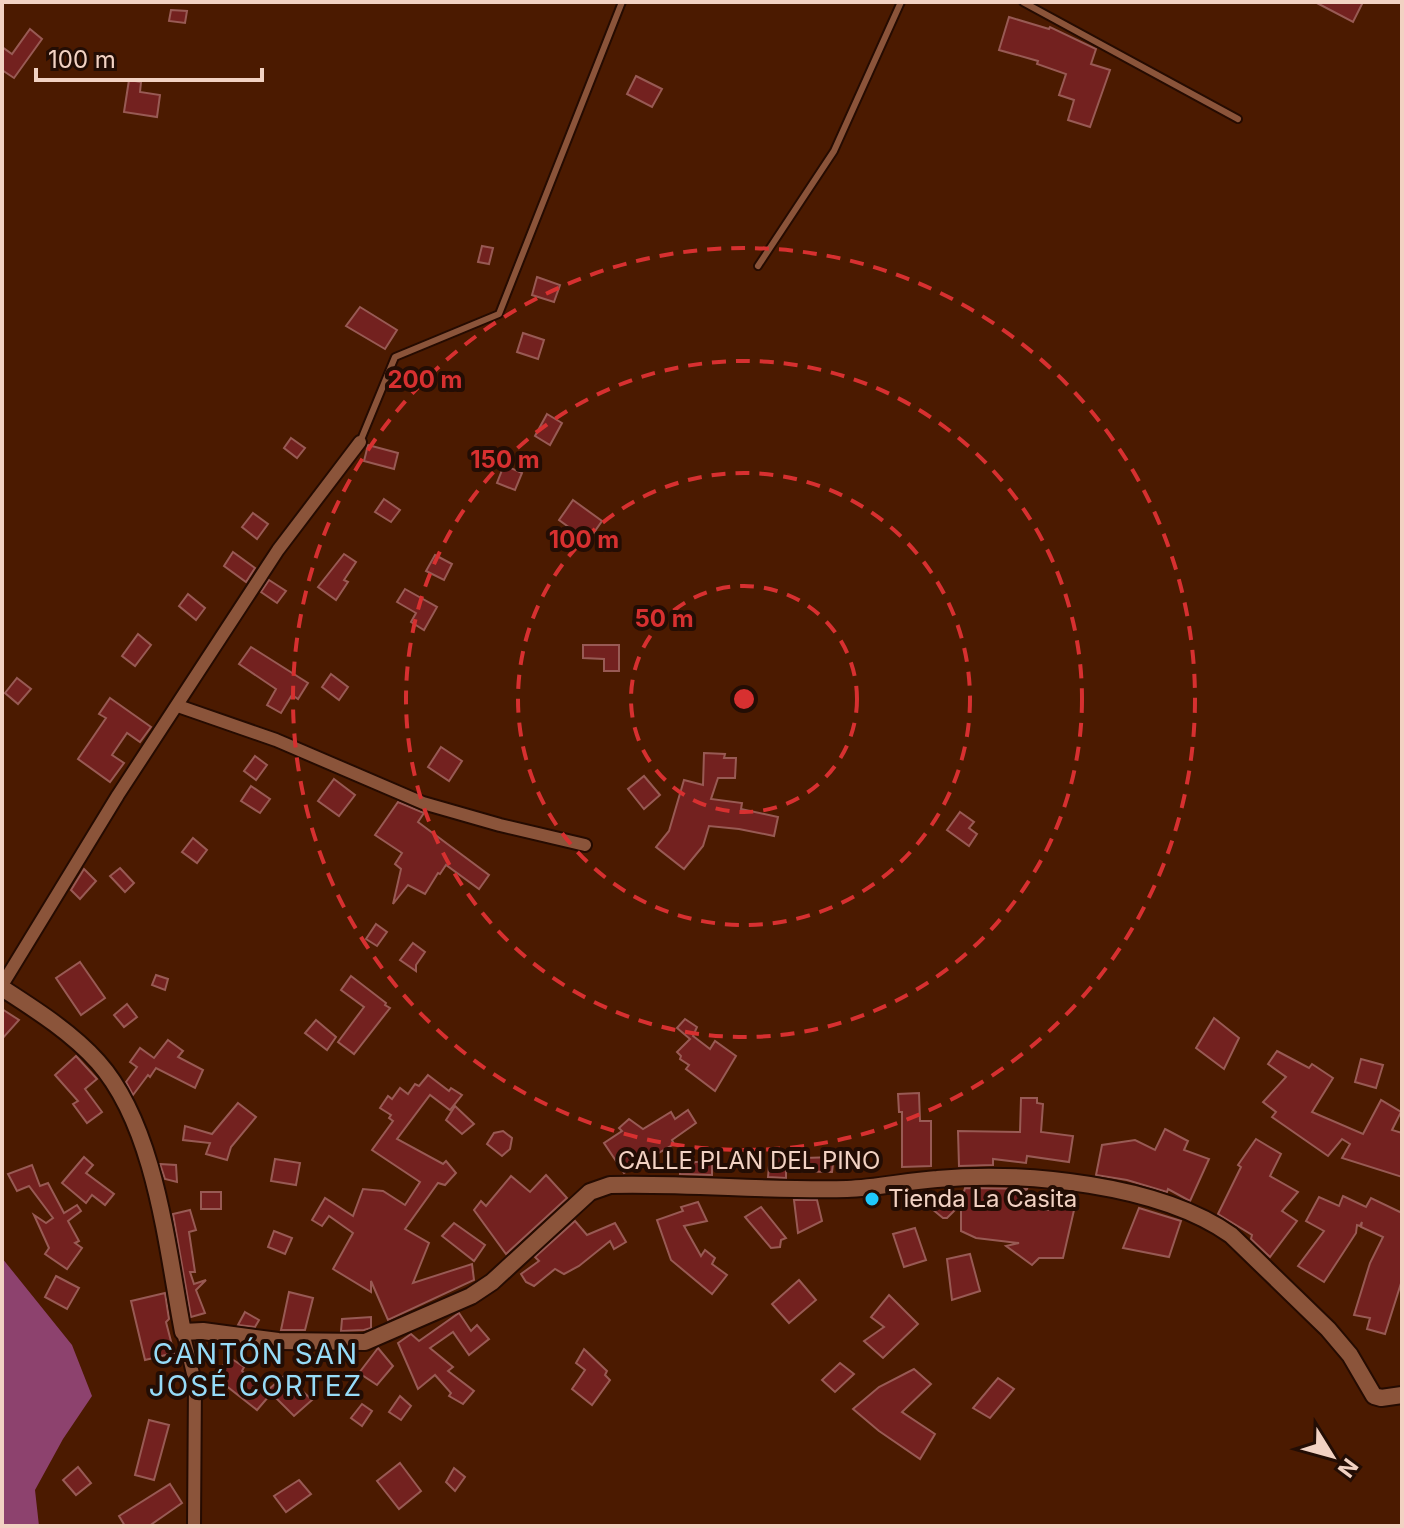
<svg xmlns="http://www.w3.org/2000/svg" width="1404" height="1528" font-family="Inter,sans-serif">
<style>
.forest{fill:#8d426e}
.building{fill:#73211f;stroke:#985a54;stroke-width:2}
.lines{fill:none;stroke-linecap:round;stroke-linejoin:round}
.lane-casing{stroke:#250b01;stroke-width:10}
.street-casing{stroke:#250b01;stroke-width:16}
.secondary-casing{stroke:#250b01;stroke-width:20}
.lane{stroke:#8b543a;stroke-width:6}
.street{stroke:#8b543a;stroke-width:12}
.secondary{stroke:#8b543a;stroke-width:16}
.ring{fill:none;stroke:#d73030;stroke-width:4;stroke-dasharray:14 10}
.poi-dot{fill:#1fc9fd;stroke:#230d04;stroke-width:3}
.labels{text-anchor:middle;stroke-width:8;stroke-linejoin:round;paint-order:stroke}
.street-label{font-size:24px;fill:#f2d2c3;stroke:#230d04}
.poi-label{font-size:24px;fill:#f2d2c3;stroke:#230d04;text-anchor:start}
.quarter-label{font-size:28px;letter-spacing:2px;fill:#96dbf8;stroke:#230d04}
.centre{fill:#d73030;stroke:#230d04;stroke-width:4}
.ring-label{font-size:24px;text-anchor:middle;font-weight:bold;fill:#d73030;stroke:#230d04;stroke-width:8;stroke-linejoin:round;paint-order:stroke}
</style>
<rect width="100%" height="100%" fill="#4b1a00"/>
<polygon class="forest" points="2,1258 72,1345 92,1396 63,1439 35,1490 39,1526 2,1526"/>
<g class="building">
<polygon points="1315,2 1363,2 1353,22"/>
<polygon points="171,10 187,11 185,23 169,21"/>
<polygon points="1009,17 1049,29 1050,27 1096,49 1091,64 1110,70 1090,127 1068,120 1074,100 1059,95 1066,74 1037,64 1038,61 999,50"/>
<polygon points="30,29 42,39 14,78 2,70 2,47 12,54"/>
<polygon points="636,76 662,89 652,107 627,94"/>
<polygon points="129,80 141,82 140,92 160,95 157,117 124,112"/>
<polygon points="482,246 493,248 489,264 478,262"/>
<polygon points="537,277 560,285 554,302 532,295"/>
<polygon points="360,307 397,330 385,349 346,326"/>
<polygon points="523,333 544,340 538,359 517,352"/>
<polygon points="547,414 562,423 550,445 535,436"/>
<polygon points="291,438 305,448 297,458 284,448"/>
<polygon points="368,445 398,453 394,469 364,461"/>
<polygon points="504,465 522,473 515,490 497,483"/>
<polygon points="384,499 400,510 391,522 375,512"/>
<polygon points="573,500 602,521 588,541 559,520"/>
<polygon points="253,513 268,524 257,539 242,527"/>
<polygon points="233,552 255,568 246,582 224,566"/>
<polygon points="344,554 356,562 344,580 348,582 336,600 318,587"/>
<polygon points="435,555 452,564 444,580 426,571"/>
<polygon points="269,580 286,591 277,603 261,592"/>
<polygon points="405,589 437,607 424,630 411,622 416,613 397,602"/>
<polygon points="188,594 205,608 196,620 179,606"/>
<polygon points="138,634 151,645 135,666 122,656"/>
<polygon points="583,645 619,645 619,671 604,671 604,659 583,658"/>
<polygon points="251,647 308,683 298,699 292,695 281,713 267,705 276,689 239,664"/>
<polygon points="331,674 348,687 339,700 322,687"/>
<polygon points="17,678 31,689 18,704 5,693"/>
<polygon points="110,698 151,727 140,742 127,733 112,755 124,763 110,782 78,759 106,718 99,714"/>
<polygon points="441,747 462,761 449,781 428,767"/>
<polygon points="704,753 725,754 724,758 736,758 735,778 718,778 711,799 742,803 741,809 778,817 774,836 739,829 709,826 703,846 684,869 656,847 669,831 684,780 703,785"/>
<polygon points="255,756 267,765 256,780 244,771"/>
<polygon points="644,776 660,795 644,809 628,789"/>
<polygon points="334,779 355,795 339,816 318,801"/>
<polygon points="251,786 270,799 260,813 241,801"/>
<polygon points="398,802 424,813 418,822 489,875 479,889 446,865 440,874 438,873 425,894 408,885 393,904 401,869 395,864 402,853 375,835"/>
<polygon points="960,812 974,822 969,828 977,834 969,846 947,830"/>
<polygon points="193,838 207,850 197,863 182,852"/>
<polygon points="120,868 134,883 125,892 110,876"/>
<polygon points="84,869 96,881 80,899 71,890"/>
<polygon points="376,924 387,932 377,946 366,939"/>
<polygon points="413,943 425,952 416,965 416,971 400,960"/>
<polygon points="80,962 105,998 81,1015 56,978"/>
<polygon points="156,975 168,979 165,990 152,985"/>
<polygon points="351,976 386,1003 385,1005 390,1008 354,1054 338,1042 364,1007 341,990"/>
<polygon points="127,1004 137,1017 124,1027 114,1015"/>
<polygon points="2,1009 19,1020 2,1039"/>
<polygon points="1214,1018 1239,1038 1224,1069 1196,1048"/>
<polygon points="685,1019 697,1027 693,1036 710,1049 715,1041 736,1056 715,1091 686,1069 689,1065 680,1059 681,1056 677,1052 690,1039 677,1028"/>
<polygon points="316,1020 336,1037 327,1050 305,1033"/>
<polygon points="168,1040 183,1051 178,1057 203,1070 195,1088 156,1068 150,1077 148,1075 133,1095 126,1082 137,1067 130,1062 140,1048 154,1058"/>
<polygon points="1277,1051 1309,1068 1312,1064 1333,1078 1312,1112 1363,1134 1381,1100 1401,1112 1392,1130 1402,1133 1402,1177 1342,1158 1350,1144 1342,1139 1328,1156 1272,1117 1276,1112 1263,1102 1286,1077 1268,1064"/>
<polygon points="76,1056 97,1079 85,1089 102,1112 87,1123 73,1104 78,1101 55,1075"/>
<polygon points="1361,1059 1383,1065 1376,1088 1355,1082"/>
<polygon points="428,1075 449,1091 451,1088 462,1095 450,1110 430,1095 397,1139 443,1164 446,1161 456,1173 445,1185 438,1183 405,1229 429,1243 413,1283 472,1264 474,1280 388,1320 371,1281 371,1292 333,1269 353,1233 329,1216 322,1226 312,1220 325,1198 353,1216 363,1189 383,1191 405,1205 420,1182 372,1150 393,1121 389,1118 391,1115 380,1108 388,1096 392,1099 400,1088 408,1094 415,1084 419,1086"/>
<polygon points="919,1093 920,1121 931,1121 931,1166 902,1167 902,1112 899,1112 898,1094"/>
<polygon points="1021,1098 1037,1098 1037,1103 1043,1104 1041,1132 1073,1136 1069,1162 1027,1156 1026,1163 993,1159 993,1165 959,1166 958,1131 1020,1132"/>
<polygon points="238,1103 256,1117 231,1147 227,1160 206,1154 210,1143 183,1140 185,1126 212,1134"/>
<polygon points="455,1106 474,1124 462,1134 446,1120"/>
<polygon points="688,1110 696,1123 672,1140 674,1144 624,1173 604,1143 622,1131 619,1128 629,1119 643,1129 671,1112 675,1119"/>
<polygon points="1165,1129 1188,1141 1184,1150 1209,1159 1190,1201 1168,1189 1167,1192 1127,1180 1096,1175 1102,1145 1135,1140 1155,1150"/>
<polygon points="503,1131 512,1138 510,1149 502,1156 487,1144 494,1133"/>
<polygon points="1256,1139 1281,1154 1270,1176 1298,1192 1282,1211 1297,1221 1270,1257 1251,1239 1252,1235 1218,1214 1241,1167 1238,1165"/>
<polygon points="804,1152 804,1158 834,1157 832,1172 786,1171 786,1178 768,1177 770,1154"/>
<polygon points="84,1157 93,1165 86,1173 114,1194 105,1205 92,1195 86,1203 62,1183"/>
<polygon points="275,1159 300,1163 296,1185 271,1181"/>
<polygon points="712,1161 712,1175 680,1174 681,1163"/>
<polygon points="160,1164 176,1165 177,1182 165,1179"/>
<polygon points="32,1165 40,1186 48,1183 64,1213 77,1205 81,1211 68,1221 79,1241 75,1243 82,1248 67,1269 45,1254 49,1248 34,1215 46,1223 53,1218 29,1186 17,1191 8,1174"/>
<polygon points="546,1175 567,1198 506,1254 474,1210 481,1201 486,1206 511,1176 530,1192"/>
<polygon points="965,1188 1027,1189 1021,1206 1048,1210 1052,1194 1077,1197 1063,1258 1039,1258 1032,1265 1006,1246 1019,1243 976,1238 961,1231 961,1204 947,1218 943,1218 920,1199 963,1195"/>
<rect x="201" y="1192" width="20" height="17"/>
<polygon points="1343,1196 1366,1207 1371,1198 1402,1213 1402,1280 1385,1334 1367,1329 1370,1318 1354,1315 1370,1263 1383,1237 1361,1227 1362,1222 1360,1226 1357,1225 1356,1233 1324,1282 1298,1266 1324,1231 1306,1221 1319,1197 1339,1206"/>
<polygon points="794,1200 817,1200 822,1221 798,1233"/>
<polygon points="698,1202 707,1221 684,1226 701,1256 705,1250 715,1258 712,1264 727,1275 712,1294 671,1260 657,1220 683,1211 681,1207"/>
<polygon points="761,1207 786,1238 781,1240 780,1247 771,1248 745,1217"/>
<polygon points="1139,1208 1181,1221 1169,1257 1123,1248"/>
<polygon points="190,1210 196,1230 189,1232 195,1272 190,1272 194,1284 206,1280 196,1290 205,1313 191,1317 173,1214"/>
<polygon points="575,1221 587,1235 615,1223 626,1242 614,1249 610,1241 579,1266 564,1274 555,1269 534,1286 526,1282 521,1274 539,1261 535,1257"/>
<polygon points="454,1223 485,1245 474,1261 442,1236"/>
<polygon points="915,1228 926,1260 904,1267 893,1234"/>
<polygon points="274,1231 292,1238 285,1254 268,1247"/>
<polygon points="970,1254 980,1291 952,1300 947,1259"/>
<polygon points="56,1276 79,1288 67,1309 45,1297"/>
<polygon points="799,1280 816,1300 789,1323 772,1304"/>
<polygon points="289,1292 313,1298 305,1330 281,1330"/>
<polygon points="165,1293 169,1319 166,1322 174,1353 145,1360 131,1301"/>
<polygon points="889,1295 918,1324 883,1358 864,1341 884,1327 871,1317"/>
<polygon points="245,1312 259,1320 255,1327 238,1325"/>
<polygon points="459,1313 471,1331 477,1325 489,1339 469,1355 453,1332 430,1348 453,1367 448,1371 474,1391 463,1404 449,1396 451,1393 435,1375 418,1389 398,1343 411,1334 419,1341"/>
<polygon points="371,1317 371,1328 364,1330 341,1331 342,1319"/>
<polygon points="378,1348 393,1366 377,1385 359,1373"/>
<polygon points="584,1349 607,1371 605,1375 610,1380 592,1405 572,1389 585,1370 576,1363"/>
<polygon points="229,1357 244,1367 242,1371 269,1396 257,1410 215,1377"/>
<polygon points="840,1363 854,1374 835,1392 822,1380"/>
<polygon points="914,1369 931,1384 902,1412 935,1434 920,1459 879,1431 853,1409 879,1387"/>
<polygon points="285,1375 312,1400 294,1416 268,1390"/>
<polygon points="998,1378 1014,1389 990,1418 973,1408"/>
<polygon points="400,1396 411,1406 401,1420 389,1412"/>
<polygon points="362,1404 372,1411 362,1426 351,1418"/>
<polygon points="149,1420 169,1425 154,1480 135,1475"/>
<polygon points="400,1463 421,1491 399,1509 377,1481"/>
<polygon points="78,1467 91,1483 76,1495 63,1480"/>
<polygon points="454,1468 465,1477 455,1491 446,1482"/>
<polygon points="299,1480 311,1494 286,1512 274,1496"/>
<polygon points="170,1484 182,1503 149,1526 125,1526 119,1516"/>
</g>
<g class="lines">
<defs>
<g id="lane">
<polyline points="1023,2 1238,119"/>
<polyline points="758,266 834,151 901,2"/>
<polyline points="360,442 395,357 499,314 622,2"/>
</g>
<g id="street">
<polyline points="178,706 276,740 423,803 500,825 585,845"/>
<polyline points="2,985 118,795 278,550 360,442"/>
<polyline points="183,1332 195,1382 194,1526"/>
</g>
<path id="secondary" d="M 2,988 C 36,1010 71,1032 98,1062 C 156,1127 167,1249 183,1332 L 203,1331 L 278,1341 L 365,1342 L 471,1296 L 492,1282 L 590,1192 L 610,1185 C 689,1183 768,1191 847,1189 C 877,1188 907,1181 937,1179 C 1024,1171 1159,1184 1231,1235 L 1328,1329 L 1350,1355 L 1374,1396 L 1381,1398 L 1402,1395"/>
</defs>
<use href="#lane" class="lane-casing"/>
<use href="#street" class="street-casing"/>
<use href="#secondary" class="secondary-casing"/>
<use href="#lane" class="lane"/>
<use href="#street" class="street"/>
<use href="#secondary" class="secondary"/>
</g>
<g class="ring">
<circle cx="744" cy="699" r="113"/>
<circle cx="744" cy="699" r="226"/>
<circle cx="744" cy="699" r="338"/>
<circle cx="744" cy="699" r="451"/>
</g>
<circle class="poi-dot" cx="872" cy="1199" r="8"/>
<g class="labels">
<g class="street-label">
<text x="749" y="1169">CALLE PLAN DEL PINO</text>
</g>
<g class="poi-label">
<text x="888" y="1207">Tienda La Casita</text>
</g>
<g class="quarter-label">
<text x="256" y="1364">CANTÓN SAN<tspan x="256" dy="32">JOSÉ CORTEZ</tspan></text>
</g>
</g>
<circle cx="744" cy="699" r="12" class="centre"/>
<g class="ring-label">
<text x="425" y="388">200 m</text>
<text x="505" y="468">150 m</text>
<text x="584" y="548">100 m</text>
<text x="664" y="627">50 m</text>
</g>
<rect width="1404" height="1528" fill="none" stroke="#f2d2c3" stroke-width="8"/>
<g transform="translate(1332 1456) rotate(127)" stroke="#230d04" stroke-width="6" paint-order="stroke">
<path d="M0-6L14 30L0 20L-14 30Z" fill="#f2d2c3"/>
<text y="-12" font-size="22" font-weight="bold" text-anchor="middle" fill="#f2d2c3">N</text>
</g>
<path d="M36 68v12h226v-12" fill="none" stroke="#f2d2c3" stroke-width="4"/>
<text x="48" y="68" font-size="24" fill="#f2d2c3" stroke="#230d04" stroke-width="6" paint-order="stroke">100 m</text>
</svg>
